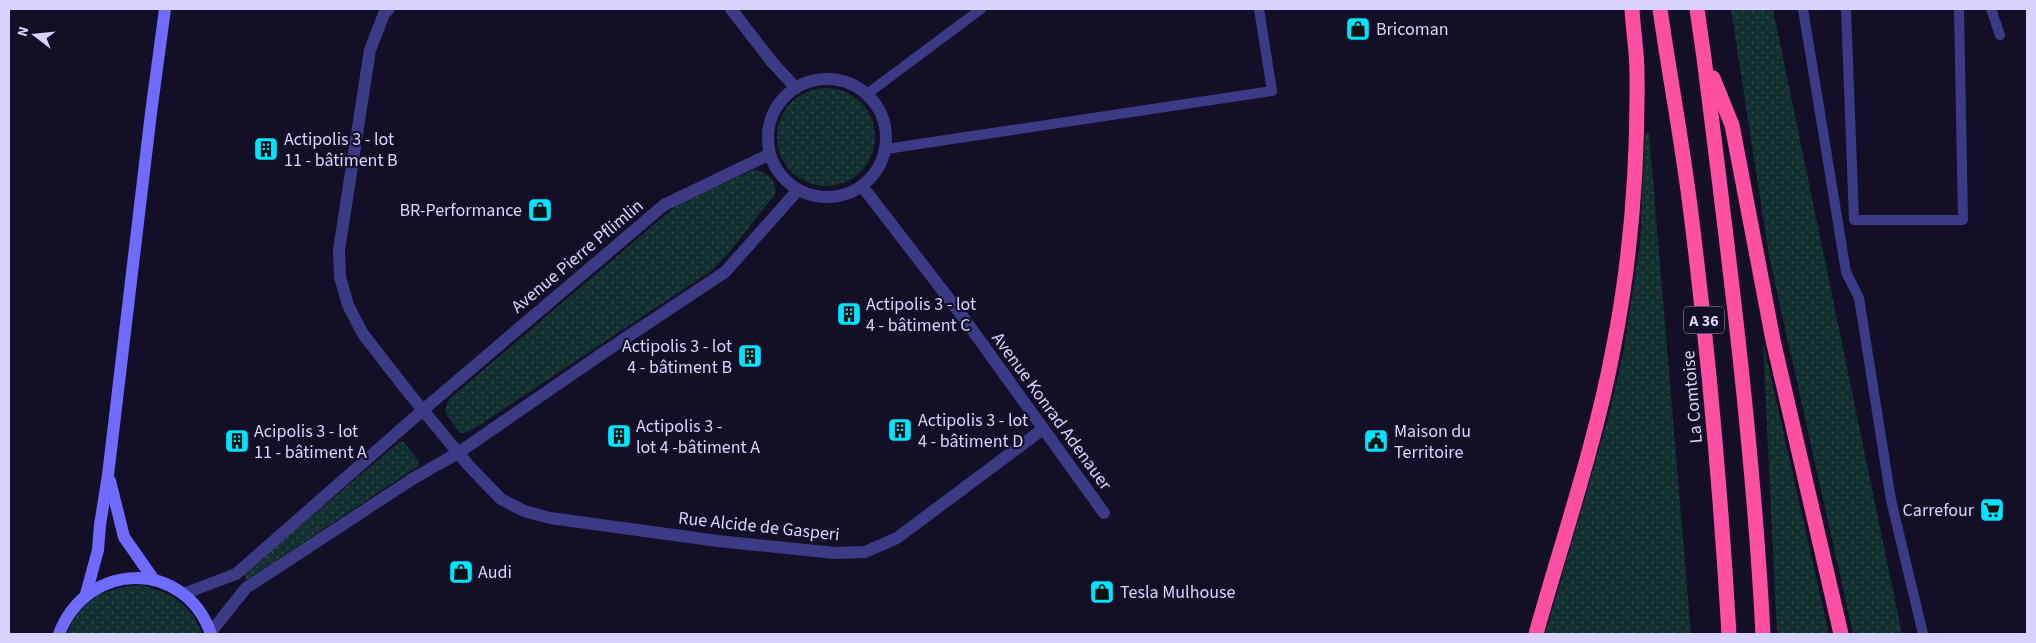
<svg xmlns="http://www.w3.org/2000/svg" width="2036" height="643" font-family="'Source Sans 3',sans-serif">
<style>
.grass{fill:url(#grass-dots)}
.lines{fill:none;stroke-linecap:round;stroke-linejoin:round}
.lane{stroke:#3d3a85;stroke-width:10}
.street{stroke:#3d3a85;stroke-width:12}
.secondary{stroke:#6f6bff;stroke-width:12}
.highway{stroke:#ff4fa3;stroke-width:15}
.labels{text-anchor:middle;stroke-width:4.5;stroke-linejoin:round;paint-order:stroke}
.shield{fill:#130f26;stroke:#9e99be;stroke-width:1}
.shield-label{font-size:16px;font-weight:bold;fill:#d9d4ff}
.poi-label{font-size:18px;fill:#d9d4ff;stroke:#130f26;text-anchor:start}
.street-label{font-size:18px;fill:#d9d4ff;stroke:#130f26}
</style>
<defs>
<pattern id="grass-dots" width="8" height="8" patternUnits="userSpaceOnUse" patternTransform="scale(1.25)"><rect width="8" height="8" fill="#12302f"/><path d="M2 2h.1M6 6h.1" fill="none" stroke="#344d4e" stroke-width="1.8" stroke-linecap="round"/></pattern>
</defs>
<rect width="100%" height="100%" fill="#130f26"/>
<g class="grass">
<polygon points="1731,9 1773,9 1902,634 1853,634 1769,256"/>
<circle cx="826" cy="137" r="49"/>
<polygon points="1645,133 1649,133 1691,634 1545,634 1610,411 1623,354 1640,244"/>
<path d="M 753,170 C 767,171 775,179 776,193 L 728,254 L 710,272 L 469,432 L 460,433 L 445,412 L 448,400 L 678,204 Z"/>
<polygon points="1763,342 1829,634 1777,634"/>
<polygon points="399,442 404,442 419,462 417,467 247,580 243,574"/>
<path d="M 141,585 C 172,593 191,604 202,634 L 67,634 C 80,599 106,587 141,585 Z"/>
</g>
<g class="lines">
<g class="lane">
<polyline points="1803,9 1846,272 1859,298 1891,500 1923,634"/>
<polyline points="1846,9 1854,220 1963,220 1959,9"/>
<polyline points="1991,9 2000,35"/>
<polyline points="867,94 981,9"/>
<polyline points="886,149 1272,91 1259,9"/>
</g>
<g class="street">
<polyline points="389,9 384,14 370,50 339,250 340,277 348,305 363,334 408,392 469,466 501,499 524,511 550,518 718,541 835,553 865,552 897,538 1043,429"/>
<polyline points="731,9 772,62 796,88"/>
<circle cx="827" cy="138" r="59"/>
<polyline points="862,186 963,317 1104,513"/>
<polyline points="183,594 236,574 423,410 664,205 770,154"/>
<polyline points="211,632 246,588 414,478 458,453 603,353 725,272 798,190"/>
</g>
<g class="secondary">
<polyline points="110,481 124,537 154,580"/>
<polyline points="86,594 98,550 100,525 108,475 151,113 165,9"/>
<path d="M 59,634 C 87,560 185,559 211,634"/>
</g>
<g class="highway">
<path d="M 1660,9 C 1670,80 1684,151 1692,222 C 1709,359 1721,497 1729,634"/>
<path d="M 1697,9 L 1704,58 C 1728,250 1753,441 1763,634"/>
<polyline points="1713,78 1732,125 1773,340 1841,634"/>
<path d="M 1536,634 C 1562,541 1595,445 1613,350 C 1631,259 1638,165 1637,73 C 1637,51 1633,30 1632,9"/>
</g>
</g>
<defs>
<symbol id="shop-square" viewBox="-11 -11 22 22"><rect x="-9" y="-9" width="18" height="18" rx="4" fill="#00e5ff" stroke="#130f26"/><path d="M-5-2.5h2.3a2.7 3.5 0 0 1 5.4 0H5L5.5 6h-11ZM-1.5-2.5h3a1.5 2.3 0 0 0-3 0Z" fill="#111"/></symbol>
<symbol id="building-square" viewBox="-11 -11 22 22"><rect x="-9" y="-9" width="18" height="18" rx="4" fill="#00e5ff" stroke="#130f26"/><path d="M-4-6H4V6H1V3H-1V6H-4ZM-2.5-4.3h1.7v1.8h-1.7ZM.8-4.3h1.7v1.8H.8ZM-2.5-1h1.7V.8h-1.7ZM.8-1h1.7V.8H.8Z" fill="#111"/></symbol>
<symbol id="civic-square" viewBox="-11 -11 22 22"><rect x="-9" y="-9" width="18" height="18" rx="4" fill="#00e5ff" stroke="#130f26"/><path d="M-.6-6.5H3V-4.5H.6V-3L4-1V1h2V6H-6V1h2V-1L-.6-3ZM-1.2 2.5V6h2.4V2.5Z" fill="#111"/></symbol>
<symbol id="supermarket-square" viewBox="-11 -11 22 22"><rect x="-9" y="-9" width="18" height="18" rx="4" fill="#00e5ff" stroke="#130f26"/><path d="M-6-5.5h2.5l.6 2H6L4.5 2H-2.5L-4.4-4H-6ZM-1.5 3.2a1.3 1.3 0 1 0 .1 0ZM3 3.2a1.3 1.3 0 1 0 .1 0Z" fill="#111"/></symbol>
</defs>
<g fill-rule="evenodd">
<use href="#shop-square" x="1344" y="15" width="28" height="28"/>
<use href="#building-square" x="252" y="135" width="28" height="28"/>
<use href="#shop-square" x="526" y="196" width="28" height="28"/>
<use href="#building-square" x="835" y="300" width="28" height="28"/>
<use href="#building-square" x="736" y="342" width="28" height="28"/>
<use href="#building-square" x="886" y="416" width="28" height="28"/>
<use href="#building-square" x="605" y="422" width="28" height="28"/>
<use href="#building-square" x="223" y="427" width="28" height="28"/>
<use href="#civic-square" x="1362" y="427" width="28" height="28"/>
<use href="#supermarket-square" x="1978" y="496" width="28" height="28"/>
<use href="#shop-square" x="447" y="558" width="28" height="28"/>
<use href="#shop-square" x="1088" y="578" width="28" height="28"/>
</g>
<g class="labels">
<rect class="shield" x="1684" y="306.5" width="40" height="27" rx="4"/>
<g class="shield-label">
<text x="1704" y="326">A 36</text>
</g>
<g class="poi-label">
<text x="1376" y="35">Bricoman</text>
<text x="284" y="145">Actipolis 3 - lot<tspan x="284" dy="21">11 - bâtiment B</tspan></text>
<text x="522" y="216" text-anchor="end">BR-Performance</text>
<text x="866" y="310">Actipolis 3 - lot<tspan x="866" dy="21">4 - bâtiment C</tspan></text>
<text x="732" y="352" text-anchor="end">Actipolis 3 - lot<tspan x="732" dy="21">4 - bâtiment B</tspan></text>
<text x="918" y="426">Actipolis 3 - lot<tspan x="918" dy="21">4 - bâtiment D</tspan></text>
<text x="636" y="432">Actipolis 3 -<tspan x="636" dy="21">lot 4 -bâtiment A</tspan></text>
<text x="254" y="437">Acipolis 3 - lot<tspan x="254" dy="21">11 - bâtiment A</tspan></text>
<text x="1394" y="437">Maison du<tspan x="1394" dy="21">Territoire</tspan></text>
<text x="1974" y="516" text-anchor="end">Carrefour</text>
<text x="478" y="578">Audi</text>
<text x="1120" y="598">Tesla Mulhouse</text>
</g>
<g class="street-label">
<text transform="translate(577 256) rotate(-40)" y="6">Avenue Pierre Pflimlin</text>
<text transform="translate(1692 397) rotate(-95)" y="6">La Comtoise</text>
<text transform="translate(1052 411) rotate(54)" y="6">Avenue Konrad Adenauer</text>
<text transform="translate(759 526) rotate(6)" y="6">Rue Alcide de Gasperi</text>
</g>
</g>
<rect width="2036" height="643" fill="none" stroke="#d9d4ff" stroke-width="20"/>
<g transform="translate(35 35) rotate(286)" stroke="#130f26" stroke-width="4" paint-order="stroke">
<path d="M0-4L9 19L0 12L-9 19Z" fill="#d9d4ff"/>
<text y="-8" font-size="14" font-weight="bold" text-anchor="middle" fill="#d9d4ff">N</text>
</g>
</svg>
